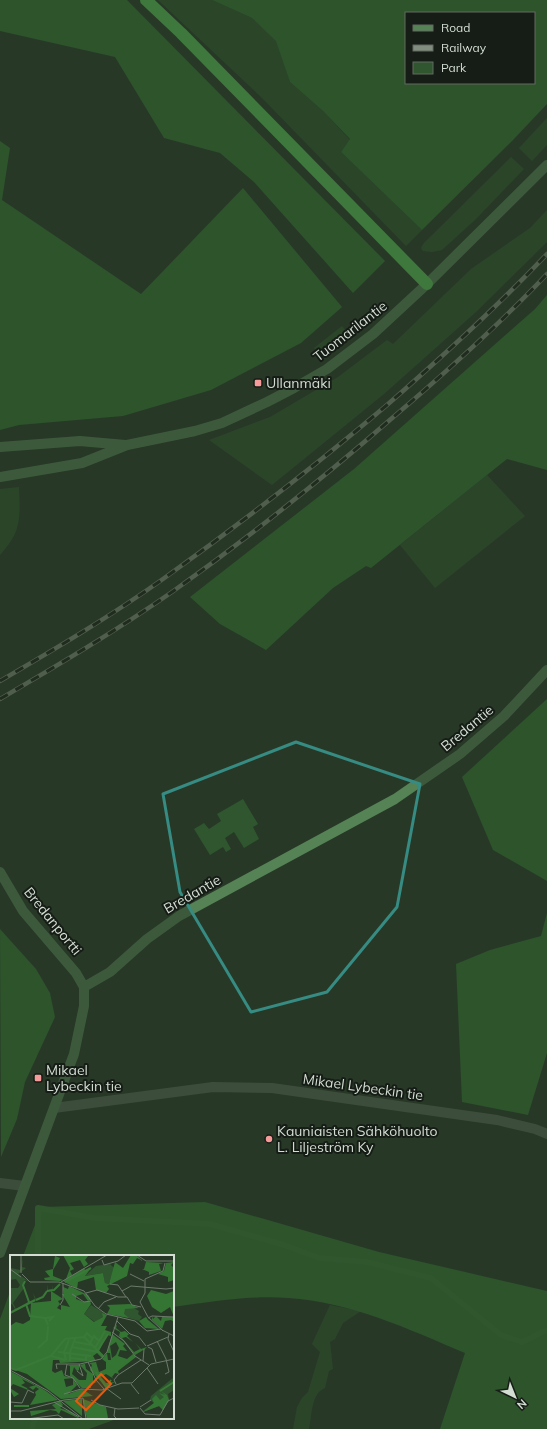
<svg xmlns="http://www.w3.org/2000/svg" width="547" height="1429" font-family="Mulish,sans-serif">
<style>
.green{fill:#2f562e}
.forest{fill:#357534;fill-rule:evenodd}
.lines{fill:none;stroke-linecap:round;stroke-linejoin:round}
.stream{stroke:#3a7a39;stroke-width:6}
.street{stroke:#556754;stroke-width:10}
.secondary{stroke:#568356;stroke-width:10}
.highway{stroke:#5ac559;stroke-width:12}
.rail-casing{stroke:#808d7f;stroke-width:4.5}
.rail{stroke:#161d16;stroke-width:3;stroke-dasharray:9;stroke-linecap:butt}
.marked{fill:none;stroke:#368b82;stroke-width:3;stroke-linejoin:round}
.poi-dot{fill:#f59b9a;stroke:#161d16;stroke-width:1.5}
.labels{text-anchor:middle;stroke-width:4;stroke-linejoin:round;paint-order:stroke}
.street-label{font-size:14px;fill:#d3ddd2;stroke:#161d16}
.poi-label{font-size:14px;fill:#d3ddd2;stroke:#161d16;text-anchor:start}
.inset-river{fill:none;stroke:#3a7a39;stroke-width:2}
.inset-road{fill:none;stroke:#6c7a6b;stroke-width:1}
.view{fill:#e8590c;fill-opacity:0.15;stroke:#e8590c;stroke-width:2}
.inset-edge{fill:none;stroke:#d3ddd2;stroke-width:2}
</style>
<rect width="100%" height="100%" fill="#283827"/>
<g class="green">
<polygon points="158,0 212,0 252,18 277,41 290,82 323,111 350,140 341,152 422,230 406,246 261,97"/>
<polygon points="547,118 547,145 532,161 519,148"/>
<polygon points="511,157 524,169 476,219 442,250 432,252 423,251 421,248 424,243"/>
<polygon points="547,210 547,242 476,312 384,394 272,485 209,440 270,417 338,377 387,340 393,344 471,269 530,228"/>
<polygon points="342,326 350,336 335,349 319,355 314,348"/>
<polygon points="487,475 525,516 435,588 400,545"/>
<path d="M 19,487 C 20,518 22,531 0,555 L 0,489 Z"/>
<polygon points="243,799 258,824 253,827 259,839 244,848 234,832 225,838 231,849 226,852 223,847 210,855 194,829 204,823 209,829 221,821 217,814"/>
<path d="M 330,1305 L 361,1311 L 343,1323 L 335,1339 L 330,1342 L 333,1369 L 329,1371 L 325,1388 C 311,1393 312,1416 309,1429 L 293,1429 L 297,1407 L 302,1398 L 308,1392 L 320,1352 L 312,1344 Z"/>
</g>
<g class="forest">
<polygon points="0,0 127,0 385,261 353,293 254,182 220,153 164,138 115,57 0,31"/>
<path d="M 212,0 L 547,0 L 547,104 L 513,140 L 422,230 L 341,152 L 350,139 L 323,111 L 290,82 L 276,41 L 252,18 ZM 406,13 L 534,13 L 534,83 L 406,83 Z"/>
<polygon points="0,141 10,148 2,200 141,294 243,188 342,307 301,343 211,390 123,416 19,425 0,430"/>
<polygon points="547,295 547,470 507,459 371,568 366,566 333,588 266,650 220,624 190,597 354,469 535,309"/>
<polygon points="547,699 547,881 493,850 462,777"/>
<polygon points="547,913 547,1053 528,1115 462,1102 456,964 490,950 541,936"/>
<polygon points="0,929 36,969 50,993 55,1017 25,1082 17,1119 1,1157"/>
<path d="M 205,1202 L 379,1252 L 547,1291 L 547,1429 L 440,1429 L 465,1353 C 408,1329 351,1302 288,1298 C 250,1295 211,1302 173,1307 L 173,1256 L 23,1256 L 42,1207 Z"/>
<polygon points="11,1289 11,1418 119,1418 89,1429 0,1429 0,1319"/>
</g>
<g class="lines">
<g class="stream">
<polyline points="38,1256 38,1208 95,1218 210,1224 284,1245 319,1258 367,1262 431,1278 501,1335 522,1342 547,1330"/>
<polyline points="32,1429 35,1418"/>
</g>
<g class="street">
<polyline points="54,1108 213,1087 272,1088 497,1120 535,1129 547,1134"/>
<polyline points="0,1183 24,1186"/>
</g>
<g class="secondary">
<polyline points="0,447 80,441 125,445"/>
<polyline points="0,477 82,463 127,445 195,431 222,423 267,402 294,388 327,369 373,334 427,284 547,165"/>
<polyline points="0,872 23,911 76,973 84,987 84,1006 74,1054 0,1253"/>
<polyline points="84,987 110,972 147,939 179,916 395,799 460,754 504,716 547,670"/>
</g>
<polyline class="highway" points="146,0 181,33 427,284"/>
<defs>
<g id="rail">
<path d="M 0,681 C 55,649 111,616 163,579 C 240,524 315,466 387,405 C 442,357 497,307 547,254"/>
<path d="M 0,699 C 58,665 116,631 172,592 C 248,538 321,480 391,419 C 445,373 498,326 547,274"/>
</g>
</defs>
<use href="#rail" class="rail-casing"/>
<use href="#rail" class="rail"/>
</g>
<path d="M0 0H547V1429H0ZM 296,742 L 420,784 L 397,907 L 327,992 L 251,1012 L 180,892 L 163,794 Z" fill="#283827" fill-opacity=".55" fill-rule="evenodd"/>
<path class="marked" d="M 296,742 L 420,784 L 397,907 L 327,992 L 251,1012 L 180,892 L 163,794 Z"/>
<g class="poi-dot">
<rect x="254" y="379" width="8" height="8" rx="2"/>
<rect x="34" y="1074" width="8" height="8" rx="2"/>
<circle cx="269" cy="1139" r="4"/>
</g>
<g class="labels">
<g class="street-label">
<text transform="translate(350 331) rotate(-38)" y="5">Tuomarilantie</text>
<text transform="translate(467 728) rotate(-40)" y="5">Bredantie</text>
<text transform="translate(192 894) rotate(-30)" y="5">Bredantie</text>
<text transform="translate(53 921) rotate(51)" y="5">Bredanportti</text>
<text transform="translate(363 1087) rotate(8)" y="5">Mikael Lybeckin tie</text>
</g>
<g class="poi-label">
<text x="266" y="388">Ullanmäki</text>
<text x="46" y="1075">Mikael<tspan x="46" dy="16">Lybeckin tie</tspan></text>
<text x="277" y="1136">Kauniaisten Sähköhuolto<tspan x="277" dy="16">L. Liljeström Ky</tspan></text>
</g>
</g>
<g transform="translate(10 1255)">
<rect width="164" height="164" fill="#283827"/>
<path d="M 13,3 L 12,12 L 16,13 L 8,19 L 20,27 L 14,25 L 13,29 L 19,47 L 25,45 L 23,38 L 26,44 L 31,42 L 37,36 L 37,29 L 38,35 L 42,34 L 42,30 L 43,36 L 38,36 L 32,43 L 0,58 L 5,54 L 2,49 L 0,50 L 0,33 L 8,33 L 10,30 L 6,24 L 0,25 L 0,17 L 1,13 L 10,15 ZM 14,33 L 18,47 L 6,54 L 3,48 ZM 100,9 L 104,13 L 99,29 L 95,28 L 93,18 L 75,21 L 86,11 ZM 81,50 L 94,58 L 93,62 L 85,67 L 74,59 ZM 120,51 L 129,56 L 128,59 L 132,62 L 129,66 L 111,61 L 113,55 ZM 164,122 L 164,135 L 158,139 L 159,145 L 153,155 L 149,151 L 133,157 L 130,153 L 133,156 L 144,148 L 140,145 L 141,141 Z" fill="#2f562e" fill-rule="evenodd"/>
<path d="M 53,0 L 75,0 L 78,1 L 75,5 L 78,9 L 74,12 L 70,5 L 60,8 L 64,14 L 60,16 L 62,20 L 56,24 L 60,13 ZM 121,0 L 126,0 L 133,6 L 127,3 L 123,9 L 120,8 L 117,21 L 97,31 L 99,34 L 96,38 L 86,35 L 84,22 L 68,27 L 67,34 L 53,26 L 74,13 L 75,15 L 81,13 L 75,21 L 93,18 L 95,28 L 99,29 L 105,7 L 113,13 ZM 45,1 L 50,3 L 43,15 L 43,21 L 53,25 L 50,26 L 35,25 L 34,23 L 40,22 L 35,16 L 43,14 ZM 136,7 L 154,8 L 149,9 L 151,16 L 139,20 L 139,17 L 132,14 L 134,14 ZM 164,7 L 161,10 L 164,13 L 164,25 L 158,27 L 158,22 L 148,19 L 154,16 L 156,8 ZM 59,31 L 78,40 L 81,45 L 78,46 L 73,39 L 66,41 L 66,44 L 74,47 L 80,46 L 81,49 L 74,59 L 84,67 L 93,62 L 92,58 L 97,60 L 91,71 L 97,71 L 95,75 L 101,77 L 101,81 L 97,80 L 89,96 L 94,101 L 92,103 L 87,98 L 83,101 L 86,106 L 50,108 L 49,105 L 43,105 L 42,116 L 45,118 L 52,115 L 54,121 L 63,123 L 54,124 L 56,132 L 63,130 L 63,124 L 67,130 L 58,139 L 72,134 L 83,141 L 51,144 L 17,119 L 0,113 L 0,71 L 6,67 L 13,69 L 20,65 L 21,48 L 41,46 L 41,36 L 53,44 L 48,46 L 50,49 L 47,53 L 51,55 L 51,50 L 60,52 L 52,39 L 54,39 L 53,32 L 58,34 ZM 141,35 L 156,39 L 164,36 L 164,62 L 160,52 L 151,58 L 142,52 L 137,41 ZM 120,49 L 129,53 L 115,54 L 114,59 L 119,63 L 97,59 L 100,53 L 97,50 ZM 142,61 L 143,64 L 146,61 L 151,66 L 152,62 L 164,62 L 164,67 L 161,65 L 155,66 L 152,74 L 142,65 ZM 136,62 L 138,65 L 149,74 L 135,73 L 129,66 ZM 107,70 L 106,73 L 111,77 L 115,76 L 119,79 L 117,81 L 123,87 L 116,82 L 112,83 L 124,97 L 130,94 L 125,88 L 131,94 L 137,92 L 135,94 L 125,100 L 109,81 L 110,77 L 103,73 ZM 102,79 L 115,89 L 113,91 L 117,96 L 110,95 L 108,101 L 117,104 L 123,99 L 126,102 L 108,116 L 109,119 L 105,118 L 102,122 L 104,124 L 96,119 L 91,122 L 96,128 L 105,127 L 96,132 L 80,115 L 82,110 L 79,108 L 86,107 L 89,117 L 96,114 L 96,107 L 92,104 L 97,98 L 98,105 L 101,105 L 100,98 L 97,98 ZM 106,87 L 109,93 L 106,100 L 102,103 L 100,91 ZM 78,108 L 75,109 L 76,114 L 83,119 L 83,126 L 87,127 L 81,129 L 81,133 L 72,133 L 60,121 L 60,111 L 57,110 L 69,110 L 69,115 L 67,116 L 64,112 L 62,119 L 69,125 L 76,125 L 77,118 L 70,110 ZM 0,116 L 24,129 L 24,130 L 12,124 L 15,128 L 11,130 L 17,133 L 18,135 L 3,129 L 0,133 L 9,139 L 4,142 L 0,135 ZM 26,130 L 36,136 L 48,145 L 20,150 L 26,140 L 25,137 L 29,134 L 26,132 L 23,135 L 19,132 ZM 151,136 L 157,140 L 159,145 L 153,155 L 149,151 L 133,157 L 144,148 L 142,144 L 146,140 L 150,145 L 154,142 L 149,138 L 155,140 ZM 72,144 L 72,161 L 53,146 ZM 73,144 L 96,152 L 98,163 L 77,164 ZM 50,146 L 53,150 L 50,153 L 61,157 L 70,164 L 51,155 L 49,159 L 46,156 L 40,155 L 21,161 L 20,156 L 46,154 L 42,150 Z" fill="#357534" fill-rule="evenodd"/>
<path class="inset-river" d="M 15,26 L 13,30 L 19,47M 55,27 L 81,13M 37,36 L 44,35 L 50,29M 26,45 L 33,42 L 37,36M 16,49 L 20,61 L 35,63 L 38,70M 0,58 L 25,45M 36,63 L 43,62 L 39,66M 74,82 L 77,78 L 82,83M 65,87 L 82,90M 80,88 L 84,81 L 89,86M 62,92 L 88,97M 28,93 L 37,85 L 38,71M 85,93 L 95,76M 88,95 L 98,79M 48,97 L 81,101M 41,101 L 55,105M 61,103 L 76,105 L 76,100M 56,105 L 54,97 L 59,85M 60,106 L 60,97 L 65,84M 0,113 L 6,115 L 41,101 L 55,84 L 74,82 L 93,101M 86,117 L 96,132 L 101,125M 150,136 L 164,127M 4,151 L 19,151"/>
<path class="inset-road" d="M 127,0 L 136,6 L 164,6M 92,5 L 94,10 L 108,6 L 116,0M 0,14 L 11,22M 11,18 L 11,0M 12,19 L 20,27 L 49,27 L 74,36 L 85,51 L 96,59 L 125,66 L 137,76 L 151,74 L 153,76M 120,19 L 134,26M 51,27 L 97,0M 100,29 L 108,30 L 116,42M 112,36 L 121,31 L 156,34 L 164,33M 76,38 L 87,35 L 108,42 L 117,42 L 122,50 L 131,52M 62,39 L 74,47 L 81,46M 50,50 L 53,45 L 53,28M 88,54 L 94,47 L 106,42M 138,63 L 142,61 L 164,62M 107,66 L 120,79 L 129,82 L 136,91M 151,74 L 138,62 L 130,47 L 135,38 L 135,24 L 153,16 L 155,8M 152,75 L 164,81M 102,77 L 114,86 L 125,101 L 139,110M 159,79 L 158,84 L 164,97M 147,86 L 156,104 L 159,117 L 155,119M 137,91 L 158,82M 138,92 L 142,94 L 146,107M 133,106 L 134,94M 78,107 L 86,125 L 94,134M 57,109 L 55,120 L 63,123 L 70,133M 137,113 L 148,129M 47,114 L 46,109 L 70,109 L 91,104 L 97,97 L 108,62M 0,115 L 38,136 L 73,164M 67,116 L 73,121 L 69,109M 106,129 L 104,125 L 108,120 L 131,105M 121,129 L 129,139M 96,133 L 111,144M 92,135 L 112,128 L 122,128 L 141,109 L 164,104M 54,139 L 71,134 L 92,135M 73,143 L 76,164M 81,145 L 90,150 L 108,154 L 129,153M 0,147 L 12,148 L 18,135 L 24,138M 44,147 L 69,162M 130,152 L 141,145M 105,153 L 104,161 L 107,164M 130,153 L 135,159 L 150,160 L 158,146 L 164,143M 0,156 L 11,156 L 54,145 L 73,143M 16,164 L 48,160 L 54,164"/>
<path class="view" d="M 91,119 L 101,129 L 76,155 L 66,146 Z"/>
<rect width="164" height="164" class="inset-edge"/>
</g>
<rect x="405" y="12" width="130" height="72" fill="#161d16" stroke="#626a61"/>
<rect x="413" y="25" width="20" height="6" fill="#568356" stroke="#626a61"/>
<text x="441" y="32" font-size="12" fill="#d3ddd2">Road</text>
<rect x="413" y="45" width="20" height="6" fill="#808d7f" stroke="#626a61"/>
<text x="441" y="52" font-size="12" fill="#d3ddd2">Railway</text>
<rect x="413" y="62" width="20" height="12" fill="#2f562e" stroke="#626a61"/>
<text x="441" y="72" font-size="12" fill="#d3ddd2">Park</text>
<g transform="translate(515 1397) rotate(137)" stroke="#161d16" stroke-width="3" paint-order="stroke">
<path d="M0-3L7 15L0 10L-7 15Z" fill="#d3ddd2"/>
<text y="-6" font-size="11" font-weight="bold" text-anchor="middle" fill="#d3ddd2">N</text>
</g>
</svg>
